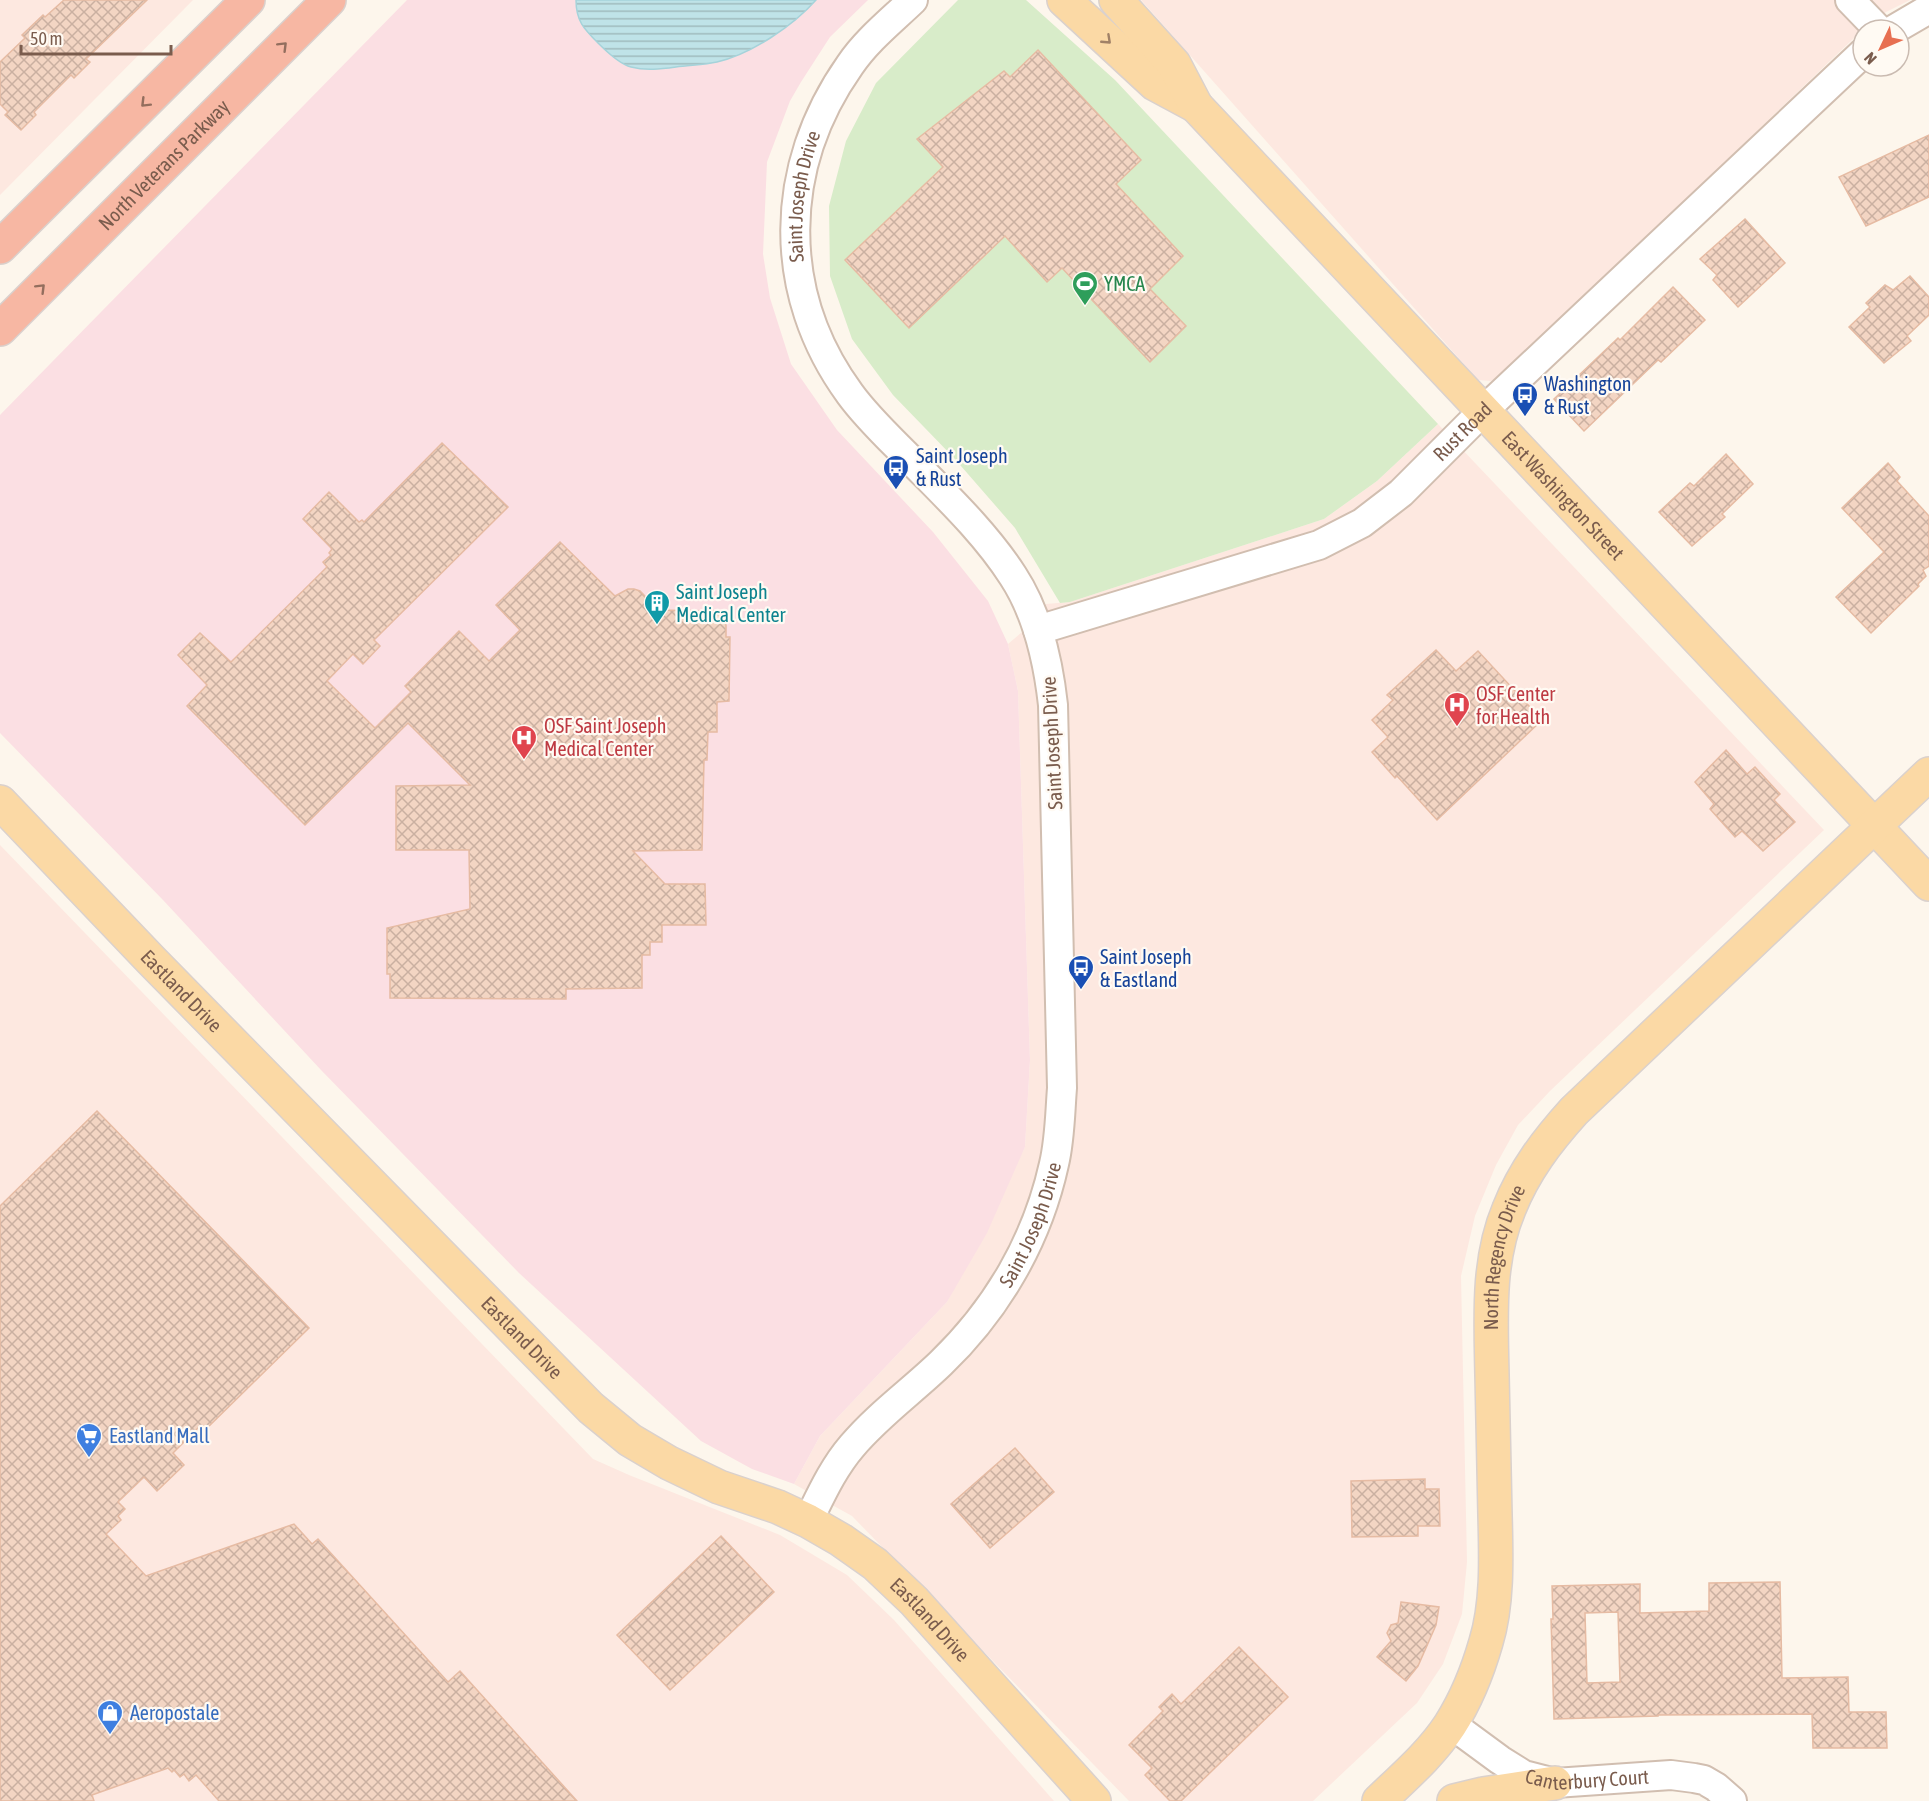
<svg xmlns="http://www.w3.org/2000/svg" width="1929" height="1801" font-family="'Asap Condensed',sans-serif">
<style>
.commercial{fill:#fde8e0}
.medical{fill:#fbdfe3}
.garden{fill:#d8ecc9}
.water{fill:url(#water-rules);stroke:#a5d3da;stroke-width:1.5}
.building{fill:url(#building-cross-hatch);stroke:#e6bba3;stroke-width:1.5;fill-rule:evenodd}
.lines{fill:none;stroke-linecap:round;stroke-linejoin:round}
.minor-casing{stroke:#d1beb0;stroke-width:32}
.major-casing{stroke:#dad1cd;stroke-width:36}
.highway-casing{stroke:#dad1cd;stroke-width:36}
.minor{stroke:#fff;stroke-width:28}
.major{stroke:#fbd9a5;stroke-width:33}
.highway{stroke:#f7b7a3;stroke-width:33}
.oneway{stroke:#a18267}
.oneway2{stroke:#936e5e}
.labels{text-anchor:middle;stroke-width:4.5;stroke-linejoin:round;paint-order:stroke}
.street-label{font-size:20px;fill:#7a5c4d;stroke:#fffaf3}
.leisure-label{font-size:20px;fill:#27864d;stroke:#fffaf3;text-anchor:start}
.transit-label{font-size:20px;fill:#164399;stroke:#fffaf3;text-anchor:start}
.culture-label{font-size:20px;fill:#0d838f;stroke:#fffaf3;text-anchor:start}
.health-label{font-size:20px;fill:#be3a42;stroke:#fffaf3;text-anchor:start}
.shop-label{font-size:20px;fill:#366cbe;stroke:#fffaf3;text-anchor:start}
</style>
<defs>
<pattern id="water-rules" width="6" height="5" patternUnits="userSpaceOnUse" patternTransform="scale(1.5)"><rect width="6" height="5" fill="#bfe3e8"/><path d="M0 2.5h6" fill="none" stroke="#a0bbbe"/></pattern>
<pattern id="building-cross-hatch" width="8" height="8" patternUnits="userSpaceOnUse" patternTransform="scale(1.5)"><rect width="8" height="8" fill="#f3d5c3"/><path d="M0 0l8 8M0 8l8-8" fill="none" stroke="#cab0a1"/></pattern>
</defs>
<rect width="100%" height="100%" fill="#fdf6ec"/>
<g class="commercial">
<polygon points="0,0 193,0 0,195"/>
<polygon points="1141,0 1910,0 1886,12 1853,39 1500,377 1491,381 1478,380"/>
<polygon points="1438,424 1824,830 1550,1091 1518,1125 1496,1165 1475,1216 1461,1276 1467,1562 1462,1614 1443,1664 1417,1703 1313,1801 1129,1801 852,1516 794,1484 820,1436 947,1302 1025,1147 1030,1060 1018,691 1008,644 1022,632 1046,604 1070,602 1324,519 1377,481"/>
<polygon points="0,845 593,1459 629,1475 780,1535 847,1575 894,1620 1054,1801 0,1801"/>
</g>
<polygon class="medical" points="407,0 868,0 830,37 801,82 790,101 767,162 763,254 770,298 791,364 837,430 933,532 988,601 1008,644 1018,691 1030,1060 1025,1147 987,1233 947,1302 820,1436 794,1484 752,1469 701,1441 519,1273 321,1070 163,900 0,733 0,415"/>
<polygon class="garden" points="958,0 1026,0 1115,80 1438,424 1377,481 1324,519 1070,602 1060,603 1015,528 954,458 893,395 852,339 830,276 829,206 846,141 876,83"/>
<path class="water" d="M 576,0 L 816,0 C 793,26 751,54 717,62 C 704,65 689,65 676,67 C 661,69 646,71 631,67 C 619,64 606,51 598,43 C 584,29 576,21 576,0 Z"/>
<g class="building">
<polygon points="64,0 147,0 86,59 90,62 74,78 71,75 34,112 36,115 21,130 5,115 8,112 0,104 0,62 25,38 22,35 43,15 45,17"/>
<polygon points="1038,50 1141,160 1116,184 1183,256 1150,289 1186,326 1150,362 1062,268 1047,282 1005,236 909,328 845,260 943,167 917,139 1004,71 1010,77"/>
<polygon points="1929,135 1929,197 1866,226 1839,177"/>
<polygon points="1745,219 1785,263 1738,307 1713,280 1717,275 1700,259"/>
<polygon points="1910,276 1929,297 1929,315 1907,336 1911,341 1884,363 1849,327 1870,307 1866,303 1885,285 1893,290"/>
<polygon points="1673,287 1705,320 1661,362 1658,360 1584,431 1554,399 1618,338 1620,340"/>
<polygon points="442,443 508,507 374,640 380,646 363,664 353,654 327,681 375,728 411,692 405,686 459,631 489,661 520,630 496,605 560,542 615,596 628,589 634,589 640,591 645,596 648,610 726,611 726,637 730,637 729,701 717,702 717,732 708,732 707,760 704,760 702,850 633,851 665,884 705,884 706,925 662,925 662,942 650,942 650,955 642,955 642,988 566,989 566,999 390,998 390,974 387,974 387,928 470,909 469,850 396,850 396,786 470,785 408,723 305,825 187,706 207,685 178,655 200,633 231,662 327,567 323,562 331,555 329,553 332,549 303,519 329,492 359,522 362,520 364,522"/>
<polygon points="1726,454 1753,484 1722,514 1725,517 1692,546 1659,512 1690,483 1694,486"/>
<polygon points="1888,463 1900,477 1897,481 1929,516 1929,566 1923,570 1926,576 1918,584 1919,586 1871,633 1836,597 1884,552 1842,508"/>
<polygon points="1436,650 1456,671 1478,651 1542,720 1437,820 1397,776 1395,778 1372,752 1388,737 1372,720 1393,700 1387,695"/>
<polygon points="1726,750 1747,774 1755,767 1780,794 1774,800 1795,822 1763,851 1742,831 1735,837 1710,809 1714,804 1695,782"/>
<polygon points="97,1111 309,1328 203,1432 198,1428 173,1453 184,1465 157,1491 144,1477 118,1502 125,1509 118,1516 121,1520 106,1534 146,1576 294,1524 312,1544 318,1539 448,1682 460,1671 577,1801 219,1801 196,1775 189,1781 184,1774 180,1777 174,1770 172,1772 168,1768 92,1795 94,1801 0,1801 0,1206"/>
<polygon points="1015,1448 1054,1492 990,1548 951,1504"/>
<polygon points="1425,1479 1425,1489 1439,1489 1440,1526 1418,1526 1418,1536 1352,1537 1351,1481"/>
<polygon points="721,1536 774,1592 670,1690 617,1635"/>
<path d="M 1780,1582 L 1782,1678 L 1848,1677 L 1849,1712 L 1886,1712 L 1887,1748 L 1813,1748 L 1812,1714 L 1658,1715 L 1658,1716 L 1554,1719 L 1551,1619 L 1553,1619 L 1552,1586 L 1640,1584 L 1640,1613 L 1709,1611 L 1709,1583 ZM 1618,1612 L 1620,1682 L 1587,1683 L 1585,1613 Z"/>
<polygon points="1401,1602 1439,1607 1436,1625 1418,1666 1406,1681 1377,1657 1391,1641 1387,1633 1391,1625 1398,1623"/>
<polygon points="1239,1647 1288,1697 1181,1801 1170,1801 1145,1775 1152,1768 1129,1745 1163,1711 1159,1707 1172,1694 1181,1704"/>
</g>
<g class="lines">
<defs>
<g id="minor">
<polyline points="1850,0 1879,30"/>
<polyline points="1893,30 1929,9"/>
<path id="s1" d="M 1038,630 L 1319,545 L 1362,523 L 1401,493 L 1482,412 L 1863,53"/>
<path id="s2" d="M 808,1521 C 821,1495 833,1468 852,1446 C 878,1415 912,1391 941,1363 C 997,1309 1037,1241 1054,1164 C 1060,1139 1060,1113 1062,1088 L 1053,705 C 1048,660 1038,614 1013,576 C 984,531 943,493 905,454 C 886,435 866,416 850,394 C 776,293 778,167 850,65 C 867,40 891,21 913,0"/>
<path id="s3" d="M 1451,1724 L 1500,1760 L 1524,1775 L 1555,1783 L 1671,1775 L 1694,1778 L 1704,1780 L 1716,1787 L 1732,1801"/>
</g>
<g id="major">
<polyline points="1064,0 1155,84 1196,106"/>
<path id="s4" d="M 1116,0 L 1174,64 L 1196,106 L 1929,884"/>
<path id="s5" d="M 0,802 L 151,960 L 591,1408 L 630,1440 L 669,1463 L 719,1487 L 778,1507 L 808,1521 L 841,1540 L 875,1564 L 914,1601 L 1094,1801"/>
<path id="s6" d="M 1379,1801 C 1404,1777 1431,1754 1450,1725 C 1466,1700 1478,1670 1486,1642 C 1498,1603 1496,1555 1495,1515 C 1494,1468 1493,1421 1492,1375 C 1491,1319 1487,1261 1509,1209 C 1524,1171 1547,1141 1574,1111 L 1929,774"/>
<polyline points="1454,1801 1483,1794 1555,1783"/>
</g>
<g id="highway">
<polyline points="0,247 248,0"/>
<path id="s7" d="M 0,329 L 329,0"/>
</g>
</defs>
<use href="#minor" class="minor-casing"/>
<use href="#major" class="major-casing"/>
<use href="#highway" class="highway-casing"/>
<use href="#minor" class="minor"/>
<use href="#major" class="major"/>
<use href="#highway" class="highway"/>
</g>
<defs><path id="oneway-chevron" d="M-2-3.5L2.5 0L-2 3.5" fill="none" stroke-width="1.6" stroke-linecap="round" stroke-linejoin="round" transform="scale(1.5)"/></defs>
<use class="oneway" href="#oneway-chevron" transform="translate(1107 40) rotate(43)"/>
<g class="oneway2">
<use href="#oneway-chevron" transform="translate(283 46) rotate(-45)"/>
<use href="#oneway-chevron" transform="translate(145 103) rotate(135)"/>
<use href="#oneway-chevron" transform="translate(41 288) rotate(-45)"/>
</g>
<defs>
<symbol id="stadium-pin" viewBox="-11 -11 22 30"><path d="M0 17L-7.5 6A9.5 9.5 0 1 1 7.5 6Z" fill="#2e9e5b" stroke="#fffaf3"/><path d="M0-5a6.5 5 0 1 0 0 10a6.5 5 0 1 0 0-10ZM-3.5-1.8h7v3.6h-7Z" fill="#fff"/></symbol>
<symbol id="bus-pin" viewBox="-11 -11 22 30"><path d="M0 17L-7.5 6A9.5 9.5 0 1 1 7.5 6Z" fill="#1a4fb4" stroke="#fffaf3"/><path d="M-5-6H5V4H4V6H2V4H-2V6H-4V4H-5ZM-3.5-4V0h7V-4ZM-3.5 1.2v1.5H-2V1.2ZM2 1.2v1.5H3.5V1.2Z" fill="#fff"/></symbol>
<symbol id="building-pin" viewBox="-11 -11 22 30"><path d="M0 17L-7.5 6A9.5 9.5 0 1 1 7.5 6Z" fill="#0f9aa8" stroke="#fffaf3"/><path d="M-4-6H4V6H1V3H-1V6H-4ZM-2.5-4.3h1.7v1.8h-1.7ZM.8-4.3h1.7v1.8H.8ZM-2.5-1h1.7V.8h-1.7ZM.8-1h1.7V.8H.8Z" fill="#fff"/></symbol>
<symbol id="hospital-pin" viewBox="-11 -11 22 30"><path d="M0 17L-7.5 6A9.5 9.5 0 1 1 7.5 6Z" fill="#e0444e" stroke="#fffaf3"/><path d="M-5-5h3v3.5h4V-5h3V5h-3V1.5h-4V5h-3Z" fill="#fff"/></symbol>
<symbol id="supermarket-pin" viewBox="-11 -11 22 30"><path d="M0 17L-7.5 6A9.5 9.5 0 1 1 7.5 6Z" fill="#3f7fe0" stroke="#fffaf3"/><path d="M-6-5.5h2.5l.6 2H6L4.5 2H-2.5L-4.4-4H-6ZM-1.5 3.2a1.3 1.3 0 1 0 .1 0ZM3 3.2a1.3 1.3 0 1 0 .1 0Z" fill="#fff"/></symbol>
<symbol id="shop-pin" viewBox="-11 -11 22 30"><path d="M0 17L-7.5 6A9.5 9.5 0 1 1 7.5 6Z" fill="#3f7fe0" stroke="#fffaf3"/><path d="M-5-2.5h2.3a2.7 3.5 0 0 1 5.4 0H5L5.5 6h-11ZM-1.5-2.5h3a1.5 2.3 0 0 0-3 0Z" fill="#fff"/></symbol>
</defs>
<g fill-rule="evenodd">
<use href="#stadium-pin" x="1070" y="269" width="30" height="40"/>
<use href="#bus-pin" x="1510" y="380" width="30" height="40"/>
<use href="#bus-pin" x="881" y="453" width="30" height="40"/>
<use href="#building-pin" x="642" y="588" width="30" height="40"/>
<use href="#hospital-pin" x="1442" y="690" width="30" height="40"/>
<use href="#hospital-pin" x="509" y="723" width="30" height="40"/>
<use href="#bus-pin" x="1066" y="953" width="30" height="40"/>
<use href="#supermarket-pin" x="74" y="1421" width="30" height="40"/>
<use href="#shop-pin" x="95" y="1698" width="30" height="40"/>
</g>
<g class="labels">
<g class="street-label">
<text dy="7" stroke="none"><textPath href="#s7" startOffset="232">North Veterans Parkway</textPath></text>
<text dy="7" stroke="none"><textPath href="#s2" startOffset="1492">Saint Joseph Drive</textPath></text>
<text dy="7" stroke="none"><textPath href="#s1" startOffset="478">Rust Road</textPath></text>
<text dy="7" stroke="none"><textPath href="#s4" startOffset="669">East Washington Street</textPath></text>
<text transform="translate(1052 743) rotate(-93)" y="7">Saint Joseph Drive</text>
<text dy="7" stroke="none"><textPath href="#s5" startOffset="262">Eastland Drive</textPath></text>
<text dy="7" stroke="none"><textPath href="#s2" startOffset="376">Saint Joseph Drive</textPath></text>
<text dy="7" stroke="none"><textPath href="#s6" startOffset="582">North Regency Drive</textPath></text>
<text dy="7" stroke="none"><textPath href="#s5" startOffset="748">Eastland Drive</textPath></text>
<text dy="7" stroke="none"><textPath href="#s5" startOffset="1251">Eastland Drive</textPath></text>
<text dy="7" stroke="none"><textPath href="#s3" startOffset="153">Canterbury Court</textPath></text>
</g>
<g class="leisure-label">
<text x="1104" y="291">YMCA</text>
</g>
<g class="transit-label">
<text x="1544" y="391">Washington<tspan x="1544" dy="23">&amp; Rust</tspan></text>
<text x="916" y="463">Saint Joseph<tspan x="916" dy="23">&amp; Rust</tspan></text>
<text x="1100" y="964">Saint Joseph<tspan x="1100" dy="23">&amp; Eastland</tspan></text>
</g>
<g class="culture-label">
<text x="676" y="599">Saint Joseph<tspan x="676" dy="23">Medical Center</tspan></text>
</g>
<g class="health-label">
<text x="1476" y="701">OSF Center<tspan x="1476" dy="23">for Health</tspan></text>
<text x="544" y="733">OSF Saint Joseph<tspan x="544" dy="23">Medical Center</tspan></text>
</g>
<g class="shop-label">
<text x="109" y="1443">Eastland Mall</text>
<text x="130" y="1720">Aeropostale</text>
</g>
</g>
<g transform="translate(1881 48) rotate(226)"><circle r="28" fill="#fffaf3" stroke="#cabbb1" stroke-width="1.5"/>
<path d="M0-4.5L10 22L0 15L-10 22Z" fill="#e76f51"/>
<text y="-9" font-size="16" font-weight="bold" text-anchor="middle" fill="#7a5c4d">N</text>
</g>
<path d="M21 45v9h150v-9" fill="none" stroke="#7a5c4d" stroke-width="3"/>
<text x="30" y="45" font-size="18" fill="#7a5c4d" stroke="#fffaf3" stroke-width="4.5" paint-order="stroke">50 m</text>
</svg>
